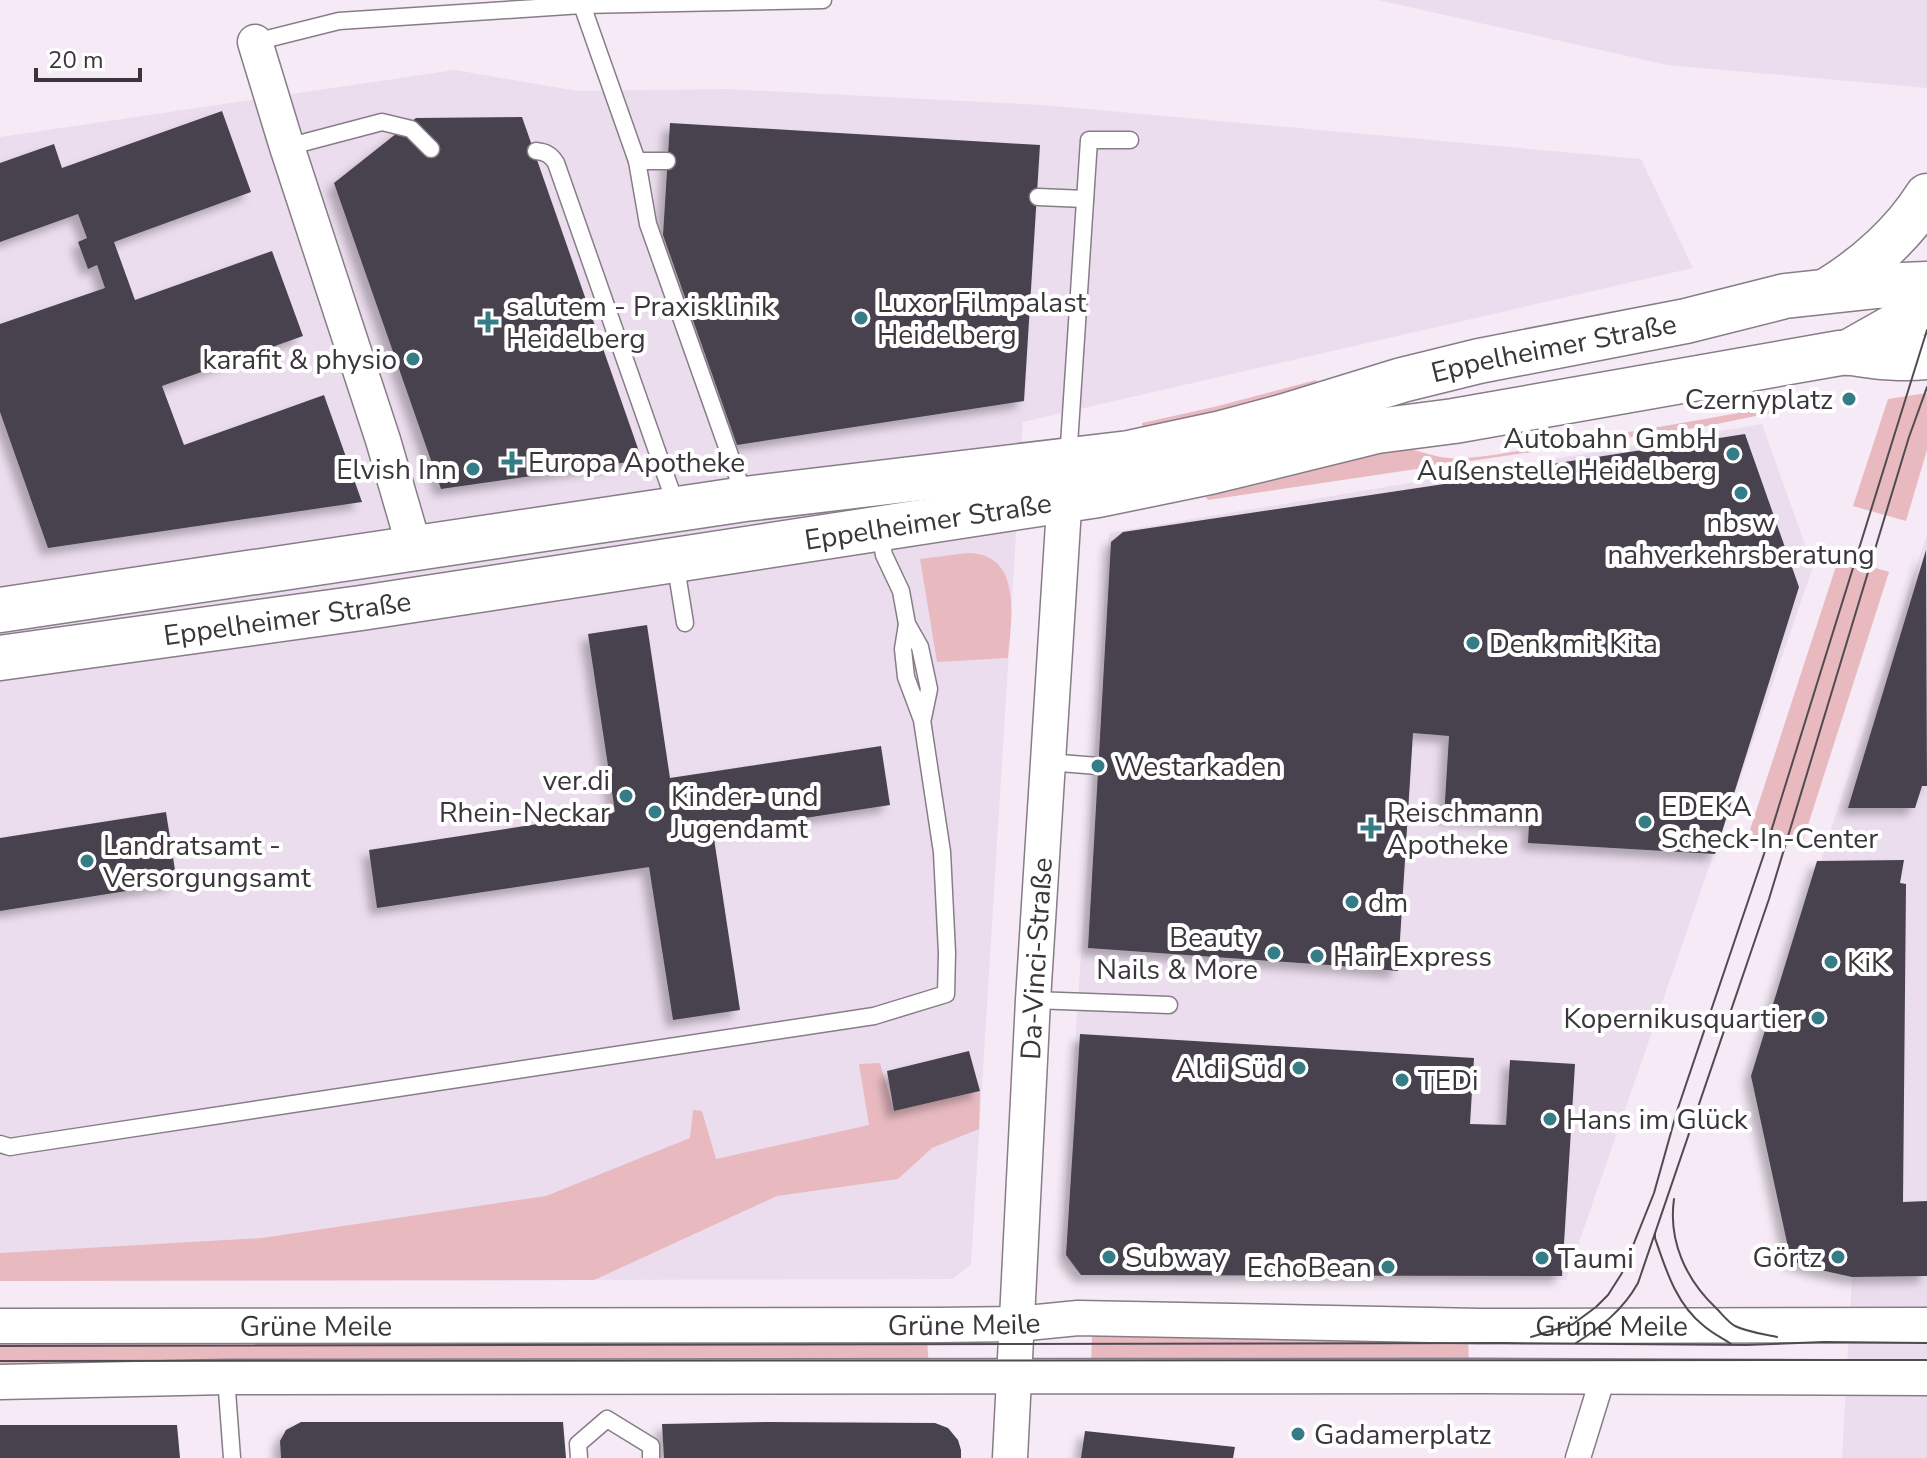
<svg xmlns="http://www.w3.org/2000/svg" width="1927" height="1458" font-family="'Nunito Sans',sans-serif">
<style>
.built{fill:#ecddee}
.green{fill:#e8bac0}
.building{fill:#46434e;filter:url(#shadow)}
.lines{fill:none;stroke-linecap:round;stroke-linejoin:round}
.service-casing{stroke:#877d88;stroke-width:19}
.pedestrian-casing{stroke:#877d88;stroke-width:27}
.minor-casing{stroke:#877d88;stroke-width:37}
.secondary-casing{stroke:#877d88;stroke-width:47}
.service{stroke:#fff;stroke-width:16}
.pedestrian{stroke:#fff;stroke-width:24}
.minor{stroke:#fff;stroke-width:34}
.secondary{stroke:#fff;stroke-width:44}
.tram{stroke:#504b51;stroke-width:2}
.poi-dot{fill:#357c86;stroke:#fff;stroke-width:3}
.labels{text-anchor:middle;stroke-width:8;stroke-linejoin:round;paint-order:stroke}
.poi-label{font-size:28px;fill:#3a363b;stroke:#fff;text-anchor:start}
.street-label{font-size:28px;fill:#3a363b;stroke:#fff}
</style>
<defs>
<filter id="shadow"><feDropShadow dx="-7" dy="7" stdDeviation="4" flood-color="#0004"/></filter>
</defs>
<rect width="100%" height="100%" fill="#f5eaf6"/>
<g class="built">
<polygon points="1378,0 1927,0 1927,88 1667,65"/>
<polygon points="455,70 577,91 726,89 1043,105 1641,159 1693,268 1023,422 971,1264 953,1279 0,1281 0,137"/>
<polygon points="1762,424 1813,567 1566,1280 1081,1275 1061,1256 1109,533"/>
<polygon points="1927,534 1927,1458 1842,1458 1852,1277 1816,1269 1791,1261 1751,1076"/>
</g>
<g class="green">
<polygon points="1316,380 1318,386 1144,434 1142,423 1214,407"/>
<polygon points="1927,393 1927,450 1906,521 1853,506 1888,399"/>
<polygon points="1822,398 1823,402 1707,426 1208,500 1206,497 1333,460 1402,447 1440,457 1459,459 1494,455 1705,419"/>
<path d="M 967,553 C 1024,553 1011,621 1008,658 L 937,662 L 920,559 Z"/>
<polygon points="1839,557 1889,572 1801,847 1748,836"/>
<polygon points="880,1063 894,1111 980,1091 979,1129 932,1148 898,1179 777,1196 594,1280 0,1281 0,1253 262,1238 546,1196 690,1138 693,1110 702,1111 716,1159 869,1125 859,1064"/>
<polygon points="1468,1335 1469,1368 1091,1367 1092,1336"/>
<polygon points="927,1336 929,1370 0,1371 0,1338"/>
</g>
<g class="building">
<polygon points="222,111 251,192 114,242 135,300 272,251 303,336 162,386 184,445 324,395 362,502 48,548 0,412 0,324 105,288 97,265 88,269 78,242 87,238 78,214 0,242 0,163 54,144 62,168"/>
<polygon points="522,117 642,460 441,489 334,183 416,118"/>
<polygon points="670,123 1040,145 1024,401 737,445 663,235"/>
<polygon points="1745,434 1799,587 1715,854 1528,843 1529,823 1444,817 1449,736 1413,733 1398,971 1329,965 1088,948 1111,542 1123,532 1551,468 1552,464"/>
<polygon points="1926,550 1927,786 1922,786 1915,808 1848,808"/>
<polygon points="647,625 670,778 881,746 890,805 713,832 740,1010 673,1020 649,867 377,908 369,850 615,812 588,634"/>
<polygon points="166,812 177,883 0,911 0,838"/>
<polygon points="1904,860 1900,883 1906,884 1903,1202 1927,1201 1927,1276 1852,1277 1816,1269 1791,1261 1751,1076 1817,861"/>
<polygon points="1080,1034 1474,1058 1470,1124 1506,1125 1510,1060 1575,1064 1562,1276 1081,1275 1066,1255"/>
<polygon points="969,1051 980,1091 894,1111 887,1071"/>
<polygon points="301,1422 563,1422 566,1458 281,1458 280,1441 286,1430"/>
<polygon points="766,1422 935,1423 948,1428 958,1440 961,1450 961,1458 664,1458 662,1424"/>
<polygon points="0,1425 177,1425 180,1458 0,1458"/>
<polygon points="1085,1431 1235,1447 1233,1458 1081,1458"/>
</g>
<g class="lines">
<defs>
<g id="service">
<polyline points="582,5 637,161"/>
<polyline points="255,42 339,21 582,5 823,0"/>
<polyline points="287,147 382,122 411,129 431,149"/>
<path d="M 536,151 C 546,152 551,155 556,163 L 677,508"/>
<polyline points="667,161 637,161 648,224 745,498"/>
<polyline points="1038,197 1085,199"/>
<polyline points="1068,460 1089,140 1130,140"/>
<polyline points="880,531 884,555 901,591 907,624 920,647 929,689 923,718"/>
<polyline points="675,561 685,623"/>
<polyline points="1047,762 1098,766"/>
<polyline points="1033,1000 1169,1005"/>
<polyline points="0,1144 10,1147 22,1145 874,1016 946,994 947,953 942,852 922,720 906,677 903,649 907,624"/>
<polyline points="226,1377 232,1458"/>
<polyline points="579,1458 578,1444 607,1419 651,1446 651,1458"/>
</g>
<polyline id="pedestrian" points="1578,1458 1603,1377"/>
<g id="minor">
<polyline points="255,42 287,147 383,440 415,550"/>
<path id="s1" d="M 0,1326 L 939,1325 L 1017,1324 L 1078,1318 L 1479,1326 L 1927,1325"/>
<polyline points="0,1382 226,1377 1479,1376 1927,1378"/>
<path id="s2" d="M 1010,1458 L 1033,1000 L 1066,476"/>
</g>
<g id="secondary">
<path d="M 1828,290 C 1866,267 1903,234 1927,196"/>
<polyline points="1849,352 1927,308"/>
<path id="s3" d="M 0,610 L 745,499 L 1129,453 L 1222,433 L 1285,416 L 1402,380 L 1479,361 L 1686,321 L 1785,296 L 1877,286 L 1927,284"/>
<path id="s4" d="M 0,658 L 361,608 L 1098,495 L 1210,472 L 1377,431 L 1454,421 L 1840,353 C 1851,352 1862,355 1873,356 C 1891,358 1909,359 1927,357"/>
</g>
</defs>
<use href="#service" class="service-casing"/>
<use href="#pedestrian" class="pedestrian-casing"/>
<use href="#minor" class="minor-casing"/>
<use href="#secondary" class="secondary-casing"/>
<use href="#service" class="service"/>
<use href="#pedestrian" class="pedestrian"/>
<use href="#minor" class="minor"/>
<use href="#secondary" class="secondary"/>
<g class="tram">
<path d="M 1674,1199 C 1668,1241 1686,1280 1717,1309 C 1722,1314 1728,1322 1735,1326 C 1747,1332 1764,1334 1777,1337"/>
<path d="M 1655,1233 L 1655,1238 C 1666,1270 1676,1304 1704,1326 C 1712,1333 1722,1338 1731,1344"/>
<polyline points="1531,1337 1573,1324 1596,1307 1608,1295 1622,1273 1654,1193 1677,1111 1764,854 1927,330"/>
<path d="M 1576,1343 C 1601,1327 1623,1310 1638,1283 L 1769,899 L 1909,437 L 1927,387"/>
<polyline points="0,1346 1503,1343 1746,1345 1824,1342 1927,1343"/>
<polyline points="0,1361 1927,1360"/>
</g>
</g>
<g class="poi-dot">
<circle cx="861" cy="318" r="8"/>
<path d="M484 310h8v8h8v8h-8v8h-8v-8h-8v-8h8z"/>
<circle cx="413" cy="359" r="8"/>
<circle cx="1849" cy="399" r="8"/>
<circle cx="1733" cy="454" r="8"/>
<path d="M508 450h8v8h8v8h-8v8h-8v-8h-8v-8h8z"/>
<circle cx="473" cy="469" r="8"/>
<circle cx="1741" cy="493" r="8"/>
<circle cx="1473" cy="643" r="8"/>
<circle cx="1098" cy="766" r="8"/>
<circle cx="626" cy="796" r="8"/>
<circle cx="655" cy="812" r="8"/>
<circle cx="1645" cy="822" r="8"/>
<path d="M1367 816h8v8h8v8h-8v8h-8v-8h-8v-8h8z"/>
<circle cx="87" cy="861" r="8"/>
<circle cx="1352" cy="902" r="8"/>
<circle cx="1274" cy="953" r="8"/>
<circle cx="1317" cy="956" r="8"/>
<circle cx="1831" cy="962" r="8"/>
<circle cx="1818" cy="1018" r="8"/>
<circle cx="1299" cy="1068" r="8"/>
<circle cx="1402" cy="1080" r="8"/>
<circle cx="1550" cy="1119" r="8"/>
<circle cx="1109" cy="1257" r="8"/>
<circle cx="1838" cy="1257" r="8"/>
<circle cx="1542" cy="1258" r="8"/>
<circle cx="1388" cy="1267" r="8"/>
<circle cx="1298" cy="1434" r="8"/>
</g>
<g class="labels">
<g class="poi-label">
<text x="877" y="312">Luxor Filmpalast<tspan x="877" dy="32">Heidelberg</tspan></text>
<text x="506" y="316">salutem - Praxisklinik<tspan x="506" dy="32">Heidelberg</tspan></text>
<text x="397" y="369" text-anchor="end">karafit &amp; physio</text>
<text x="1833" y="409" text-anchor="end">Czernyplatz</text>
<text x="1717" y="448" text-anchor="end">Autobahn GmbH<tspan x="1717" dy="32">Außenstelle Heidelberg</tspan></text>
<text x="528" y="472">Europa Apotheke</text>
<text x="457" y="479" text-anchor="end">Elvish Inn</text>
<text x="1741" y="532" text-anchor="middle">nbsw<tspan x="1741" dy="32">nahverkehrsberatung</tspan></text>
<text x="1489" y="653">Denk mit Kita</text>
<text x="1114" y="776">Westarkaden</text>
<text x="610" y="790" text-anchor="end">ver.di<tspan x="610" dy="32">Rhein-Neckar</tspan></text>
<text x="671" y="806">Kinder- und<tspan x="671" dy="32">Jugendamt</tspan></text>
<text x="1661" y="816">EDEKA<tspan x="1661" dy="32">Scheck-In-Center</tspan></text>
<text x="1387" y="822">Reischmann<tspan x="1387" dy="32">Apotheke</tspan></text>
<text x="103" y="855">Landratsamt -<tspan x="103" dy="32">Versorgungsamt</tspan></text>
<text x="1368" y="912">dm</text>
<text x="1258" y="947" text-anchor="end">Beauty<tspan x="1258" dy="32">Nails &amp; More</tspan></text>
<text x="1333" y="966">Hair Express</text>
<text x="1847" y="972">KiK</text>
<text x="1802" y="1028" text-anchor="end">Kopernikusquartier</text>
<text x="1283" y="1078" text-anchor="end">Aldi Süd</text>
<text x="1418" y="1090">TEDi</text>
<text x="1566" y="1129">Hans im Glück</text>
<text x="1125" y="1267">Subway</text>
<text x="1822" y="1267" text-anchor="end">Görtz</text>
<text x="1558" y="1268">Taumi</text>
<text x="1372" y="1277" text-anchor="end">EchoBean</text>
<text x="1314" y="1444">Gadamerplatz</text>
</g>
<g class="street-label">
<text dy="10" stroke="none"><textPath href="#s3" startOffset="1578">Eppelheimer Straße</textPath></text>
<text dy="10" stroke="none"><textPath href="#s4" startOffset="938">Eppelheimer Straße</textPath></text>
<text dy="10" stroke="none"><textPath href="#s4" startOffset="290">Eppelheimer Straße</textPath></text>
<text dy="10" stroke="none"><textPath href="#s2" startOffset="500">Da-Vinci-Straße</textPath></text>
<text dy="10" stroke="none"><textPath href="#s1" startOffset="964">Grüne Meile</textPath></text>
<text dy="10" stroke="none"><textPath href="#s1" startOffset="316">Grüne Meile</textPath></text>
<text dy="10" stroke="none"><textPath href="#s1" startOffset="1612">Grüne Meile</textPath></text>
</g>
</g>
<path d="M36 68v12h104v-12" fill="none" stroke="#3a363b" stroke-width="4"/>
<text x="48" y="68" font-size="24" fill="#3a363b" stroke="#ffffff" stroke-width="6" paint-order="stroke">20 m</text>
</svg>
